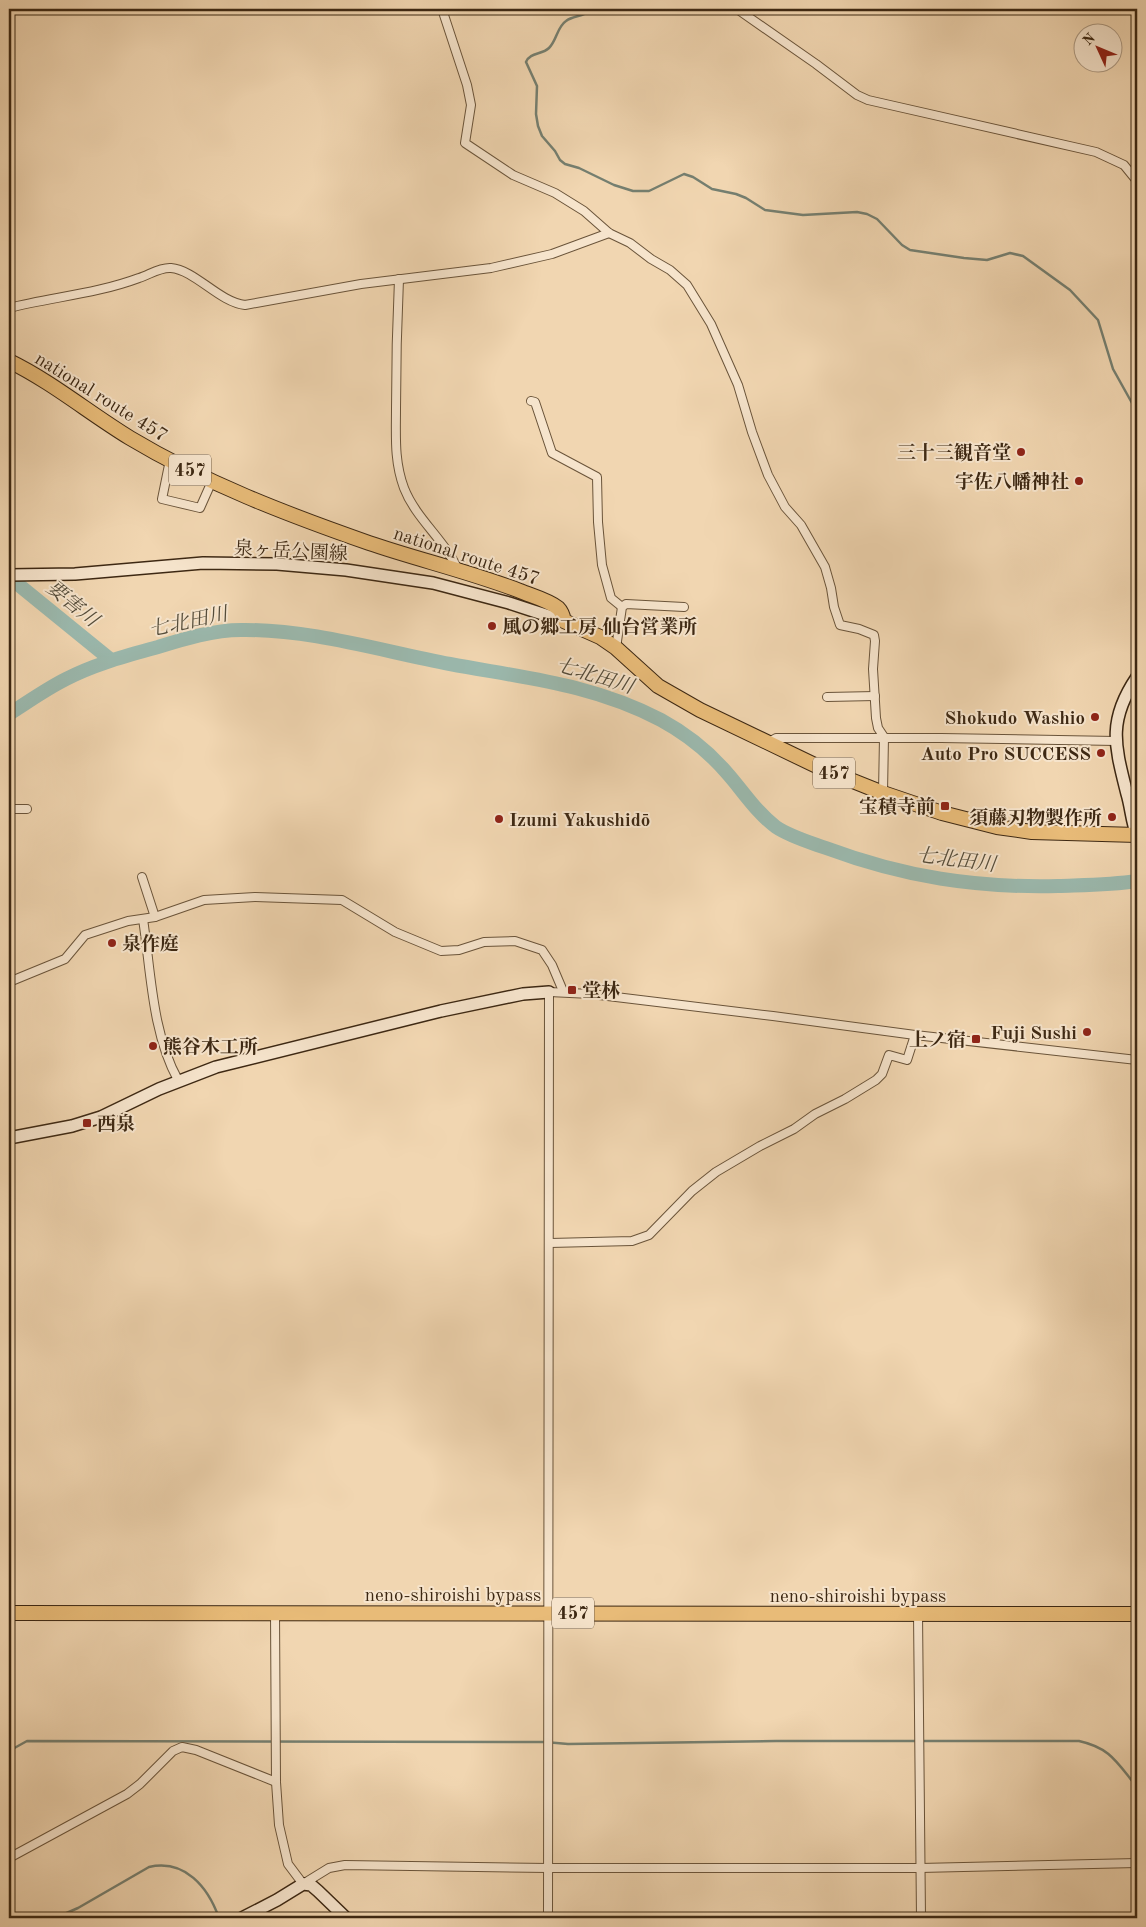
<svg xmlns="http://www.w3.org/2000/svg" width="1146" height="1927" font-family="'Old Standard TT','Noto Serif JP',serif">
<style>
.lines{fill:none;stroke-linecap:round;stroke-linejoin:round}
.stream{stroke:#757f70;stroke-width:2.5}
.river{stroke:#9bb9ae;stroke-width:14}
.street-casing{stroke:#6a543a;stroke-width:10}
.secondary-casing{stroke:#3d2813;stroke-width:14}
.highway-casing{stroke:#3d2813;stroke-width:16}
.street{stroke:#f6e4cc;stroke-width:8}
.secondary{stroke:#f6e4cc;stroke-width:11}
.highway{stroke:#e8bb78;stroke-width:14}
.poi-dot{fill:#8f2418;stroke:#f6e4cc;stroke-width:2}
.labels{text-anchor:middle;stroke-width:4;stroke-linejoin:round;paint-order:stroke}
.shield{fill:#f6e4cc;stroke:#74604a;stroke-width:1}
.shield-label{font-size:18px;font-weight:bold;fill:#3d2813}
.street-label{font-size:19px;fill:#3d2813;stroke:#f6e4cc}
.poi-label{font-size:19px;font-weight:bold;fill:#3d2813;stroke:#f6e4cc;text-anchor:end}
.water-label{font-size:20px;font-style:italic;fill:#544c3a;stroke:#f6e4cc}
</style>
<rect width="100%" height="100%" fill="#f1d6b1"/>
<filter id="stains"><feTurbulence type="fractalNoise" baseFrequency=".004" numOctaves="4"/><feColorMatrix values="0 0 0 0 .2 0 0 0 0 .09 0 0 0 0 .02 0 0 0 .5 -.17"/></filter>
<radialGradient id="worn" r=".72"><stop offset=".6" stop-color="#630" stop-opacity="0"/><stop offset="1" stop-color="#630" stop-opacity=".3"/></radialGradient>
<g class="lines">
<g class="stream">
<path d="M 590,9 C 585,17 574,15 566,21 C 557,27 557,40 549,48 C 542,55 530,52 526,62 L 537,86 L 536,114 L 538,126 L 542,136 L 555,151 L 560,160 L 565,164 L 579,168 L 614,185 L 633,191 L 649,191 L 684,174 L 693,177 L 712,189 L 736,194 L 746,198 L 765,210 L 803,215 L 857,212 L 867,214 L 877,219 L 902,245 L 910,250 L 964,258 L 987,260 L 1010,253 L 1023,256 L 1070,290 L 1098,320 L 1113,369 L 1137,412"/>
<path d="M 9,1751 L 27,1741 L 545,1742 L 568,1744 L 776,1741 L 1079,1741 C 1111,1748 1117,1763 1137,1787"/>
<path d="M 55,1918 L 78,1908 L 149,1867 C 185,1859 208,1887 219,1918"/>
</g>
<g class="river">
<polyline points="9,577 111,660"/>
<path d="M 9,714 C 28,702 46,689 66,679 C 95,664 126,656 158,647 C 184,639 213,630 241,630 C 311,629 381,651 450,664 C 525,678 592,684 661,720 C 685,733 709,752 727,773 C 743,791 756,812 776,827 C 791,837 809,842 826,848 C 904,877 976,888 1058,886 C 1085,885 1111,885 1137,881"/>
</g>
<defs>
<g id="street">
<polyline points="442,9 467,85 471,105 465,143 513,175 555,193 584,211 609,233 630,243 651,259 670,270 687,285 711,324 738,385 752,432 768,475 785,507 801,525 825,567 831,588 834,607 840,625 859,629 874,635 875,641 873,669 876,718 878,728 884,737 883,793"/>
<polyline points="737,9 816,64 857,95 868,100 1096,152 1124,165 1137,181"/>
<path d="M 399,279 C 397,322 396,365 396,409 C 396,436 394,461 404,488 C 416,519 445,540 458,570"/>
<path d="M 9,308 C 52,297 96,294 139,278 C 149,275 160,267 171,268 C 195,270 219,302 245,305 L 361,284 L 491,268 L 552,254 L 609,233"/>
<polyline points="531,401 535,402 552,453 597,477 598,522 602,565 611,598 622,607"/>
<polyline points="170,460 162,499 200,508 212,481"/>
<polyline points="616,648 622,607 626,604 684,607"/>
<polyline points="827,697 875,696"/>
<polyline points="769,742 776,738 941,738 1116,741"/>
<polyline points="9,809 27,809"/>
<polyline points="142,877 155,917"/>
<path d="M 143,919 C 151,972 152,1033 178,1080"/>
<polyline points="9,982 65,959 85,935 128,921 155,917 204,900 255,897 342,900 395,932 441,951 459,950 484,942 515,941 542,950 552,965 563,991"/>
<polyline points="550,1243 632,1241 649,1235 692,1191 716,1172 760,1146 794,1129 815,1114 845,1099 876,1080 882,1074 889,1055 907,1060 915,1035"/>
<polyline points="275,1613 276,1782 279,1825 288,1864 303,1884 329,1868 345,1865 548,1868 920,1868 1137,1863"/>
<polyline points="918,1613 921,1918"/>
<polyline points="9,1858 127,1794 140,1784 173,1751 182,1747 196,1750 276,1782"/>
<polyline points="548,1918 549,992 591,994 773,1016 915,1035 1137,1060"/>
</g>
<g id="secondary">
<polyline points="9,575 75,574 203,563 277,564 346,570 433,583 509,603 564,621"/>
<path d="M 1137,677 C 1107,721 1115,746 1127,794 C 1131,807 1132,824 1137,835"/>
<polyline points="9,1138 72,1126 101,1117 159,1089 216,1067 441,1011 523,994 549,992"/>
<polyline points="242,1918 277,1900 303,1884 311,1885 318,1891 346,1918"/>
</g>
<g id="highway">
<path d="M 9,361 C 52,382 89,413 130,438 C 205,483 286,514 369,543 C 419,560 471,572 520,591 C 532,596 548,600 558,608 C 562,612 563,616 564,621 L 600,637 L 616,648 L 658,686 L 700,710 L 823,769 L 883,793 L 942,813 L 997,827 L 1032,832 L 1137,835"/>
<polyline points="9,1613 1137,1614"/>
</g>
</defs>
<use href="#street" class="street-casing"/>
<use href="#secondary" class="secondary-casing"/>
<use href="#highway" class="highway-casing"/>
<use href="#street" class="street"/>
<use href="#secondary" class="secondary"/>
<use href="#highway" class="highway"/>
</g>
<g class="poi-dot">
<circle cx="1021" cy="452" r="5"/>
<circle cx="1079" cy="481" r="5"/>
<circle cx="492" cy="626" r="5"/>
<circle cx="1095" cy="717" r="5"/>
<circle cx="1101" cy="753" r="5"/>
<rect x="940" y="801" width="10" height="10" rx="2.5"/>
<circle cx="1112" cy="817" r="5"/>
<circle cx="499" cy="819" r="5"/>
<circle cx="112" cy="943" r="5"/>
<rect x="567" y="985" width="10" height="10" rx="2.5"/>
<circle cx="1087" cy="1032" r="5"/>
<rect x="971" y="1034" width="10" height="10" rx="2.5"/>
<circle cx="153" cy="1046" r="5"/>
<rect x="82" y="1118" width="10" height="10" rx="2.5"/>
</g>
<g class="labels">
<g class="shield">
<rect x="169" y="454.5" width="42" height="31" rx="4"/>
<rect x="813" y="757.5" width="42" height="31" rx="4"/>
<rect x="552" y="1597.5" width="42" height="31" rx="4"/>
</g>
<g class="shield-label">
<text x="190" y="476">457</text>
<text x="834" y="779">457</text>
<text x="573" y="1619">457</text>
</g>
<g class="street-label">
<text transform="translate(102 396) rotate(32)" y="7">national route 457</text>
<text transform="translate(291 550) rotate(3)" y="7">泉ヶ岳公園線</text>
<text transform="translate(467 555) rotate(18)" y="7">national route 457</text>
<text x="453" y="1601">neno-shiroishi bypass</text>
<text x="858" y="1602">neno-shiroishi bypass</text>
</g>
<g class="poi-label">
<text x="1011" y="459">三十三観音堂</text>
<text x="1069" y="488">宇佐八幡神社</text>
<text x="502" y="633" text-anchor="start">風の郷工房 仙台営業所</text>
<text x="1085" y="724">Shokudo Washio</text>
<text x="1091" y="760">Auto Pro SUCCESS</text>
<text x="935" y="813">宝積寺前</text>
<text x="1102" y="824">須藤刃物製作所</text>
<text x="509" y="826" text-anchor="start">Izumi Yakushidō</text>
<text x="122" y="950" text-anchor="start">泉作庭</text>
<text x="582" y="997" text-anchor="start">堂林</text>
<text x="1077" y="1039">Fuji Sushi</text>
<text x="966" y="1046">上ノ宿</text>
<text x="163" y="1053" text-anchor="start">熊谷木工所</text>
<text x="97" y="1130" text-anchor="start">西泉</text>
</g>
<g class="water-label">
<text transform="translate(73 603) rotate(39)" y="7">要害川</text>
<text transform="translate(188 621) rotate(-12)" y="7">七北田川</text>
<text transform="translate(595 675) rotate(17)" y="7">七北田川</text>
<text transform="translate(956 859) rotate(7)" y="7">七北田川</text>
</g>
</g>
<rect width="1146" height="1927" fill="none" stroke="#f1d6b1" stroke-width="30"/>
<rect x="10" y="10" width="1126" height="1907" fill="none" stroke="#3d2813" stroke-width="2.5"/>
<rect x="15" y="15" width="1116" height="1897" fill="none" stroke="#3d2813"/>
<g transform="translate(1098 48) rotate(314)"><circle r="24" fill="#f6e4cc" stroke="#ac9982"/>
<path d="M0-4L9 19L0 12L-9 19Z" fill="#8f2418"/>
<text y="-8" font-size="14" font-weight="bold" text-anchor="middle" fill="#3d2813">N</text>
</g>
<rect width="100%" height="100%" filter="url(#stains)"/>
<rect width="100%" height="100%" fill="url(#worn)"/>
</svg>
